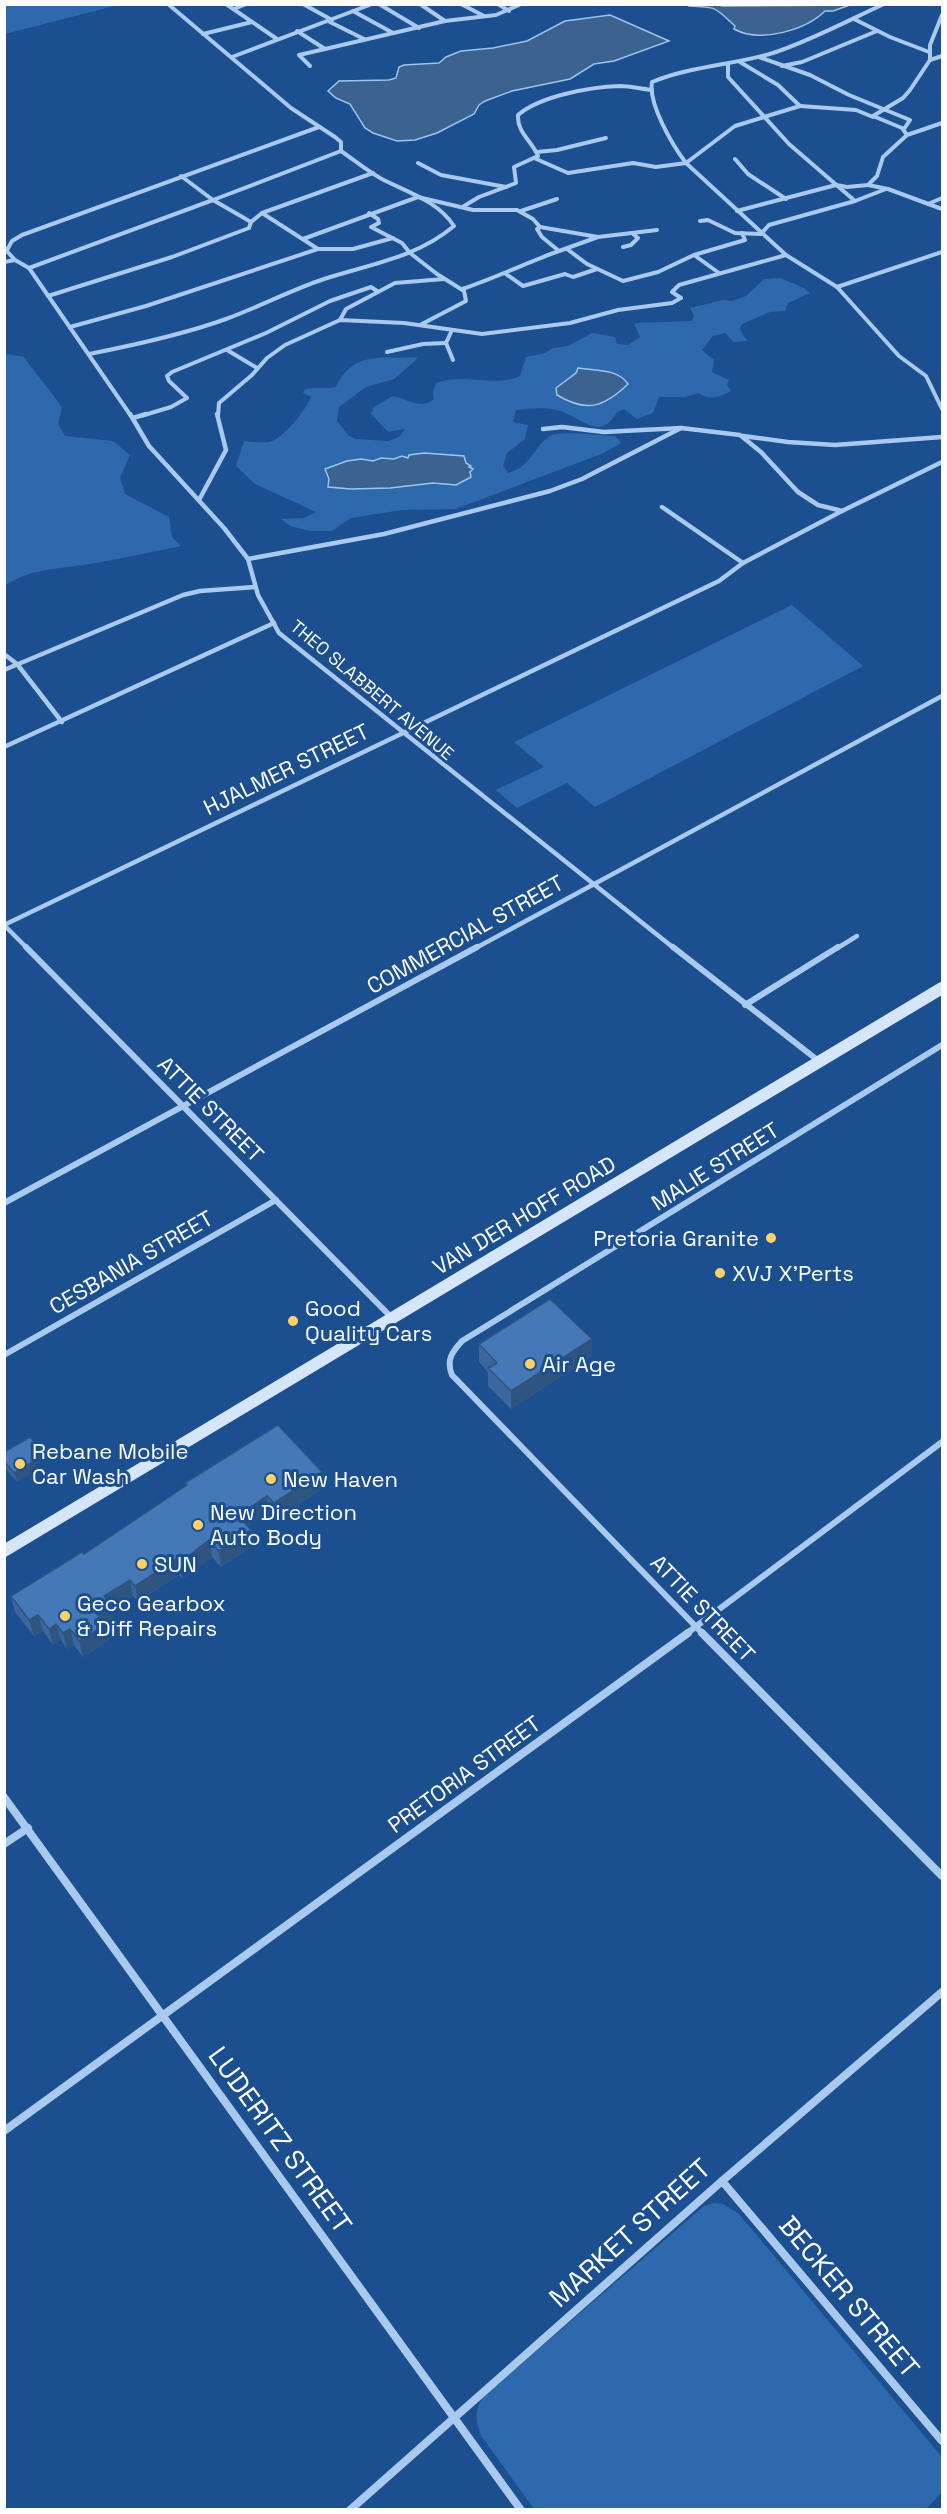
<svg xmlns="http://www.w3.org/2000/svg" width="947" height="2514" font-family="'Space Grotesk',sans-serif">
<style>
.green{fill:#2e69ad}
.water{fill:#3c6290;stroke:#9cc4f0;stroke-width:1.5}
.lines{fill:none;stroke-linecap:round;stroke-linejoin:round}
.street-far3{stroke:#a9c9ee;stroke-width:4}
.street-far2{stroke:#a9c9ee;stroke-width:4.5}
.street-far1{stroke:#a9c9ee;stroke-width:6}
.street{stroke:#a9c9ee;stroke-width:8}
.secondary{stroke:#d6e6fa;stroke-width:12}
.wall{fill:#3a679d}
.shaded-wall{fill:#305480}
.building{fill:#4478b7;stroke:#305480;stroke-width:1.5}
.poi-dot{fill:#ffd166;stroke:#1b4f8f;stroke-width:2}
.labels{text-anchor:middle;stroke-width:6;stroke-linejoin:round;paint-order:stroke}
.far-street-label{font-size:18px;fill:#fff;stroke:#1b4f8f}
.street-label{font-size:22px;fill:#fff;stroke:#1b4f8f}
.poi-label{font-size:22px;fill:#fff;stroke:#1b4f8f;text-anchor:start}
.near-street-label{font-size:27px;fill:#fff;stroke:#1b4f8f}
</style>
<rect width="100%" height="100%" fill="#1b4f8f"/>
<g class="green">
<polygon points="5,4 118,4 118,5 5,34"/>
<path d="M 780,278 L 804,288 L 810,293 L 788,303 L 785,311 L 770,312 L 742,324 L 740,329 L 747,341 L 734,342 L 725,333 L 713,336 L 702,350 L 714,360 L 712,372 L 729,380 L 727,385 L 731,391 C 720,397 708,401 699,393 L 685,397 L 659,397 L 653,413 L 637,419 L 624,409 L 616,413 C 601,441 582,419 563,412 C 548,406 531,409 516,410 L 513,422 L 528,425 L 525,439 L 507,453 L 503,466 L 508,473 C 531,467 534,446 550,436 C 560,430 600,436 615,436 L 621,443 L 604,453 L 456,509 L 402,510 L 351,518 L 332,531 L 310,531 L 290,526 L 281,519 L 304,518 L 316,512 L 255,484 L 236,466 L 244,441 C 252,442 261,443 269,442 C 282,440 306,410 311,397 L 303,393 L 305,389 C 316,387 325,389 336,387 C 354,349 383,360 417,357 L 416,360 L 394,379 L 366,387 L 339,407 L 337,421 L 349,436 L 356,439 L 388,441 L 399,437 L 405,429 L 388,432 L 371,414 L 374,407 L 393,396 C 407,399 422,410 434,399 L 433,391 L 436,383 C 464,372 493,388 520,376 L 526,357 L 545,353 L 553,348 L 568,346 L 592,333 L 615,337 L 617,344 L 628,345 L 640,337 L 634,323 L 692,321 L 694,316 L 690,308 L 723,300 L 732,301 L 746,296 L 764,279 Z"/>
<path d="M 5,354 L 24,357 C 36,375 51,390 62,408 L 58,424 L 65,436 L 113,441 L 130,455 L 120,478 L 125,494 L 169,517 L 172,537 L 181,546 C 150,552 120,559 89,564 C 61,569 29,568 5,586 Z"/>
<polygon points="792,605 863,666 595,807 567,783 517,808 496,790 544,767 514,742"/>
<path d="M 714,2203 L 723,2204 L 739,2214 L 942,2457 L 942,2492 L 925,2510 L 534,2509 L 482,2437 C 475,2423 474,2410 483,2397 L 704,2206 Z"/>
</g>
<g class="water">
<path d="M 716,4 L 722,6 L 850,5 L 833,11 L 825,11 C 807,29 761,44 734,29 L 735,26 C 714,7 718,7 689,6 L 688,5 Z"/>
<polygon points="610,15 669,41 614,61 594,64 570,79 512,91 485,101 479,105 474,114 437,133 415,140 397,141 373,133 365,128 350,104 336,98 328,91 339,81 389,80 396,78 399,67 404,65 439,63 446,57 461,51 493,48 527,41 565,21"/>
<path d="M 578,368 C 595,371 617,368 628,384 C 604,407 587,413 557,395 L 556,388 L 576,373 Z"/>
<polygon points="424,453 464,456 466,463 471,466 469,467 473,469 470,472 471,477 456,485 433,483 390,488 351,489 328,487 329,479 325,469 347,461 361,459 373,461 381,458 394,459 402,456 408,458 409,455"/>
</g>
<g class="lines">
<g class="street-far3">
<polyline points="226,4 277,39"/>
<polyline points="303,4 332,20"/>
<polyline points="379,4 419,28"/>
<polyline points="420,4 445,21"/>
<polyline points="461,4 484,16"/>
<polyline points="498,4 509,11"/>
<path d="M 884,4 C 849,20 810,41 773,53 C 733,65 691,66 652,82 C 648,104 673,146 686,163 L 786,255 L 837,287 L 899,356 L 926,376 L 942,409"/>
<polyline points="234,9 246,4"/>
<polyline points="353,11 393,33"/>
<polyline points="854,19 890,37 929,52"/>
<polyline points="328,21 364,39"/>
<polyline points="297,31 325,49 445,21 496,15 521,4"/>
<polyline points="203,34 252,22"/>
<polyline points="232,57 372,4"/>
<polyline points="759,57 810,75 849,95 910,120 904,129"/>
<polyline points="930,60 942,56"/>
<polyline points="310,66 299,55 325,49"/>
<polyline points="782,66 802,62 877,31"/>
<polyline points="800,106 856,110 873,117"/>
<polyline points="907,135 942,123"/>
<polyline points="537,152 557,150 606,138"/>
<polyline points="534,158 568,173 633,163 656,167 686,163 735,126 800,106 778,85 740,62"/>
<polyline points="735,159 748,174 786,199"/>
<polyline points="418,163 441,175 506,187"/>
<polyline points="868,185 888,189 942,209"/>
<polyline points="213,200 341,151"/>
<polyline points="213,200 251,222"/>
<polyline points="855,201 886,189"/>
<polyline points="928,204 942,198"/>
<path d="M 464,206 L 479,197 L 516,183 L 514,167 L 538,156 C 532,141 517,133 518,115 C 540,96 590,87 620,86 C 630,86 642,89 652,90"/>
<polyline points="521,211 557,199"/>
<polyline points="737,211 836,185 847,187 868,185 877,176 883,157 907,135 902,128 873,116 903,98 910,90 930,60 930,45 942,15"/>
<polyline points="262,213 318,249"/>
<polyline points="369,213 378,219 379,223 371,227 402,243 410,253 437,274 464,291 466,301 420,325"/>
<polyline points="700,221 708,220 735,233 761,234 769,225 855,201 789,144 728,77 728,65"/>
<polygon points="540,227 598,237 559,251 542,237 537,229"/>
<polyline points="598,237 657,230"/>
<polyline points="303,239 418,197 473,210 517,210 533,219 540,227"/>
<polyline points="623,247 631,245 638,238 632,233"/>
<polyline points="4,248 15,260 29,268 131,416"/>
<polyline points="567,249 587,264 623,281 658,272 694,255 745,240 742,233"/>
<polyline points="7,250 12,241 22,235 319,127"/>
<polyline points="694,255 719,273"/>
<polyline points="4,262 15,260"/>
<polyline points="29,268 213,200 181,176"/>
<polyline points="506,274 523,286 565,274 573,277 597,269"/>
<polyline points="837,287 942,252"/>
<path d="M 462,289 C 495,278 526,263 559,251"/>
<polyline points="48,296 172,257 249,228 251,222 262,213 373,173"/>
<polyline points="340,320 346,309 395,283 444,279"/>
<polyline points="70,327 146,306 318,249 353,249 393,238"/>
<polyline points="452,330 446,343 453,360"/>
<polyline points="227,350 257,368"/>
<polyline points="387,352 423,344 446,343"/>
<path d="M 89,354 C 135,345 182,335 226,319 C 259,307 291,290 324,279 C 370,264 416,258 454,226 C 437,200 406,192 380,178 C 366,170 354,160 341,151 L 341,142 L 335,137 L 291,108 L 168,4"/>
<polyline points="141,416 171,407 187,398 169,381 167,376 172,372 266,333 330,301 371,287 377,291"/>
<polyline points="218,416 219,403 252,375 267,358 285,345 340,320 404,323 482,334 570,323 618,310 672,303 681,298 672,292 679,285 786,255"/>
</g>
<g class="street-far2">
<polyline points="130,414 149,446 224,528 248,559 258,595 279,633 675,949"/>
<polyline points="133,418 146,414"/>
<polyline points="543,429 562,427 604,432 681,428 740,435 761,452 798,492 818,505 842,511 942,462"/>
<polyline points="743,436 788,442 835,445 942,437"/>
<polyline points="199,500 226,450 217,414"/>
<polyline points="662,507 743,563"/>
<polyline points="248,559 384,534 550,491 582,479 681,428"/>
<polyline points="4,654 17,664 62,722"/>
<polyline points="4,670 183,595 200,591 255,587"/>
<polyline points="4,747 274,623"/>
<polyline points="4,925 719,581 743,563 842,511"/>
<polyline points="4,925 28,949"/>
<polyline points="474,949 942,696"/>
<polyline points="836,949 857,936"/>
</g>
<g class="street-far1">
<polyline points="26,947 392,1318"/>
<polyline points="673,947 820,1062"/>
<polyline points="745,1005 838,947"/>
<polyline points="4,1203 477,947"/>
<polyline points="4,1355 276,1200"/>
<polyline points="686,1634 942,1442"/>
<path d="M 703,1634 L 452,1375 C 446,1360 452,1352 462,1341 L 942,1045"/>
</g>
<g class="street">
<polyline points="702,1633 942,1876"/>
<polyline points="4,1797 521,2510"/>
<polyline points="4,1844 28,1828"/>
<polyline points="4,2131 688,1633"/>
<polyline points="722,2181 942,2441"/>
<polyline points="350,2510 722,2181 942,1992"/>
</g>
<polyline class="secondary" points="4,1551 942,988"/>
</g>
<g class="wall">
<polygon points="592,1339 591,1357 511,1409 488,1386 488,1372 479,1362 479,1344"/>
<polygon points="4,1452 44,1460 35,1465 36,1470 17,1482 4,1467"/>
<polygon points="322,1472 323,1488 276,1520 269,1512 248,1526 251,1530 253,1546 221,1567 212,1557 182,1579 179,1575 138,1602 133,1596 111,1610 114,1620 106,1625 109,1640 83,1657 74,1645 67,1649 61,1640 53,1645 43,1631 34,1636 15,1612 11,1596 84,1554 186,1487 185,1483"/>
</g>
<g class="shaded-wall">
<polygon points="592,1339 591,1357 511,1409 511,1391"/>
<polygon points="42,1451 44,1460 35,1465 36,1470 17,1482 14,1473 31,1457"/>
<polygon points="322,1472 323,1488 276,1520 274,1503"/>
<polygon points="267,1496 269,1512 248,1526 249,1531 251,1530 253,1546 221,1567 219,1551 241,1519 243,1512"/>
<polygon points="209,1540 212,1557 182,1579 179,1563"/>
<polygon points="176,1559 179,1575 138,1602 135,1586"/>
<polygon points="130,1580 133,1596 111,1610 114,1620 106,1625 109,1640 83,1657 79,1641 96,1613 104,1596"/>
<polygon points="38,1615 43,1631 34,1636 29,1620"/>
<polygon points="56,1624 61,1640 53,1645 49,1629"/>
<polygon points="70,1629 74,1645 67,1649 63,1633"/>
</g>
<g class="building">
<polygon points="550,1299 592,1339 511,1391 488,1368 497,1363 479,1344"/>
<polygon points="278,1425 322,1472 274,1503 267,1496 243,1512 247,1515 241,1519 251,1530 219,1551 209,1540 179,1563 176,1559 135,1586 130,1580 104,1596 110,1604 96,1613 105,1625 79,1641 70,1629 63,1633 56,1624 49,1629 38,1615 29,1620 11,1596 82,1552 84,1554 187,1485 185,1483"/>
<polygon points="30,1437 42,1451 31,1457 34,1461 14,1473 4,1461 4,1452"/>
</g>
<g class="poi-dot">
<circle cx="771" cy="1238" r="6"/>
<circle cx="720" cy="1273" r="6"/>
<circle cx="293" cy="1321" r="6"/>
<circle cx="530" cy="1364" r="6"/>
<circle cx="20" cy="1464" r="6"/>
<circle cx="271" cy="1479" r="6"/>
<circle cx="198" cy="1525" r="6"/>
<circle cx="142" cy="1564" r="6"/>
<circle cx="65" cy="1616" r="6"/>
</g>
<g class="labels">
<g class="far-street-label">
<text transform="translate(372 690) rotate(40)" y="6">THEO SLABBERT AVENUE</text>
</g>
<g class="street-label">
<text transform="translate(286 769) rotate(-26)" y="8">HJALMER STREET</text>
<text transform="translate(465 934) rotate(-29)" y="8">COMMERCIAL STREET</text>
<text transform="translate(211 1109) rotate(45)" y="8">ATTIE STREET</text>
<text transform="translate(715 1166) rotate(-32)" y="8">MALIE STREET</text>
<text transform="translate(524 1215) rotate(-31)" y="8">VAN DER HOFF ROAD</text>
<text transform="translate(131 1262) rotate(-30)" y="8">CESBANIA STREET</text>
<text transform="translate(703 1608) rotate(46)" y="8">ATTIE STREET</text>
<text transform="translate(464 1774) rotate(-36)" y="8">PRETORIA STREET</text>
</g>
<g class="poi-label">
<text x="759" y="1246" text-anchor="end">Pretoria Granite</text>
<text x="732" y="1281">XVJ X'Perts</text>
<text x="305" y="1316">Good<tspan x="305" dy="25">Quality Cars</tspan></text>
<text x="542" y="1372">Air Age</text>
<text x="32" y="1459">Rebane Mobile<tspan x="32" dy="25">Car Wash</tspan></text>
<text x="283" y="1487">New Haven</text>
<text x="210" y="1520">New Direction<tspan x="210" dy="25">Auto Body</tspan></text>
<text x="154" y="1572">SUN</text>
<text x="77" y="1611">Geco Gearbox<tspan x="77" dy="25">&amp; Diff Repairs</tspan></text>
</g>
<g class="near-street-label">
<text transform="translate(280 2140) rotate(54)" y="9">LUDERITZ STREET</text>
<text transform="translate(630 2233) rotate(-42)" y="9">MARKET STREET</text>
<text transform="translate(849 2297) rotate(50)" y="9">BECKER STREET</text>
</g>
</g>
<rect width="947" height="2514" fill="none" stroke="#ffffff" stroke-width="12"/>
</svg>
